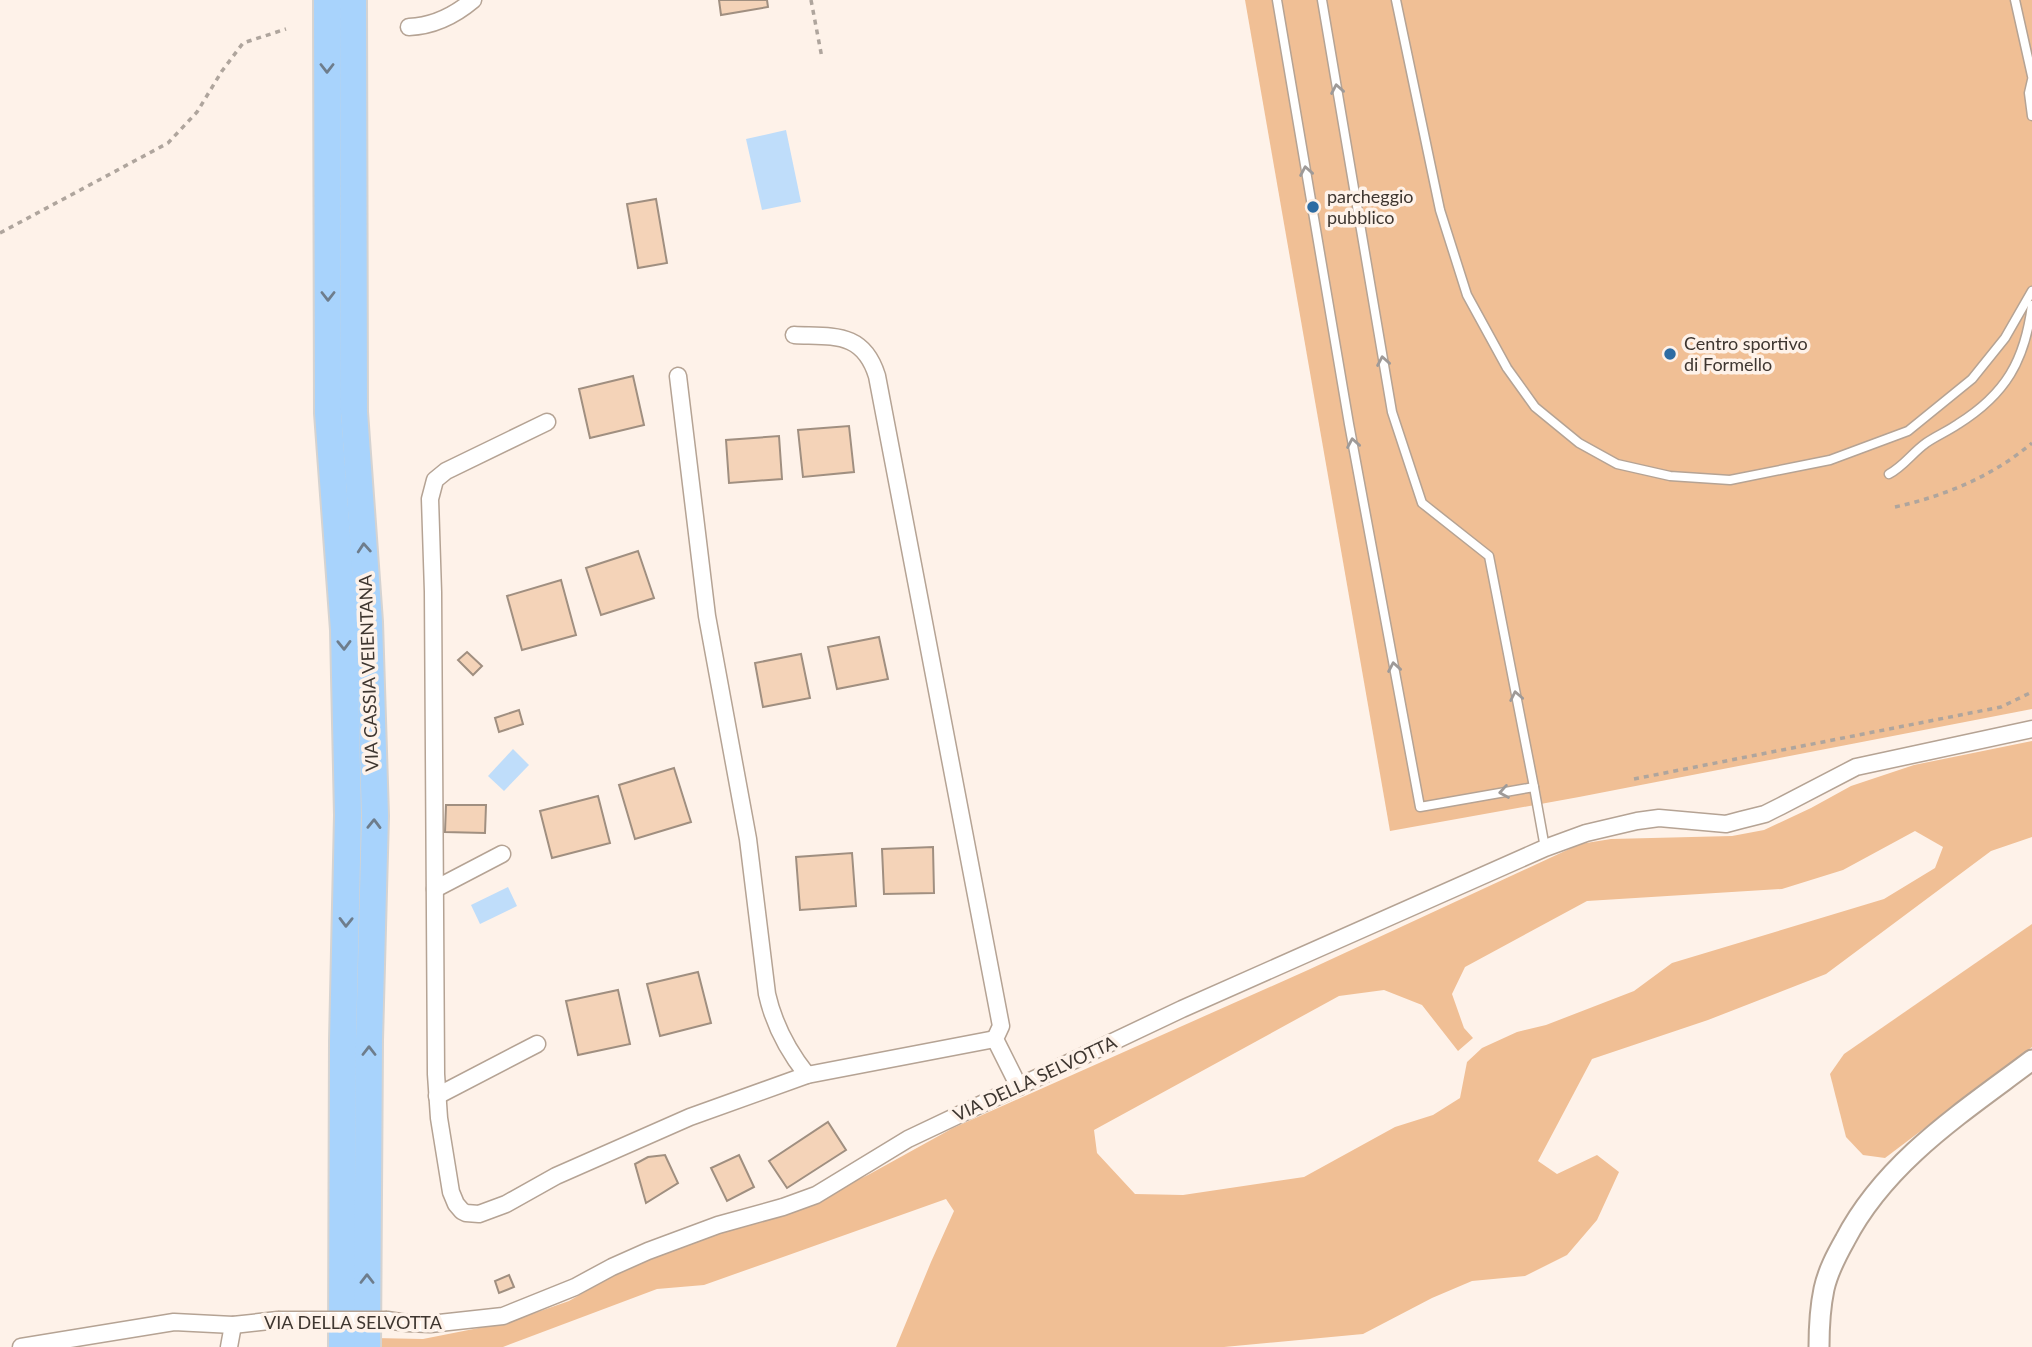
<svg xmlns="http://www.w3.org/2000/svg" width="2032" height="1347" font-family="Lato,sans-serif">
<style>
.green{fill:#f0bf95;fill-rule:evenodd}
.water{fill:#bfddfa}
.building{fill:#f4d3b8;stroke:#a08f80;stroke-width:2}
.lines{fill:none;stroke-linecap:round;stroke-linejoin:round}
.service-casing{stroke:#b5a394;stroke-width:11}
.minor-casing{stroke:#b5a394;stroke-width:19}
.tertiary-casing{stroke:#b5a394;stroke-width:23}
.trunk-casing{stroke:#d5d3d1;stroke-width:30}
.path{stroke:#afa59d;stroke-width:3.5;stroke-dasharray:5 5;stroke-linecap:butt}
.service{stroke:#fff;stroke-width:8}
.minor{stroke:#fff;stroke-width:16}
.tertiary{stroke:#fff;stroke-width:19}
.trunk{stroke:#a8d3fc;stroke-width:26}
.minor-bridge-casing{stroke:#b5a394;stroke-width:19;stroke-linecap:butt}
.minor-bridge{stroke:#fff;stroke-width:16}
.oneway{stroke:#6e7d8c}
.oneway2{stroke:#9e9a98}
.poi-dot{fill:#2d6ca3;stroke:#fef2e9;stroke-width:2.5}
.labels{text-anchor:middle;stroke-width:7;stroke-linejoin:round;paint-order:stroke}
.poi-label{font-size:18px;fill:#3e3630;stroke:#fef2e9;text-anchor:start}
.street-label{font-size:18px;fill:#3e3630;stroke:#fef2e9}
</style>
<rect width="100%" height="100%" fill="#fef2e9"/>
<g class="green">
<polygon points="1245,0 2032,0 2032,709 1579,797 1390,831"/>
<path d="M 2032,741 L 2032,837 L 1991,851 L 1826,974 L 1708,1020 L 1592,1059 L 1538,1161 L 1557,1174 L 1597,1155 L 1619,1172 L 1597,1220 L 1567,1255 L 1525,1276 L 1472,1281 L 1432,1298 L 1363,1334 L 1224,1347 L 896,1347 L 931,1262 L 954,1211 L 946,1199 L 704,1285 L 657,1289 L 503,1347 L 374,1347 L 374,1338 L 423,1339 L 509,1322 L 569,1301 L 642,1259 L 689,1242 L 782,1216 L 868,1175 L 953,1128 L 1308,970 L 1580,844 L 1611,839 L 1732,836 L 1764,830 L 1811,808 L 1851,786 L 1914,765 ZM 1915,831 L 1943,847 L 1935,868 L 1884,899 L 1672,963 L 1634,991 L 1546,1025 L 1517,1032 L 1482,1048 L 1467,1062 L 1460,1098 L 1433,1115 L 1395,1127 L 1304,1177 L 1183,1195 L 1135,1194 L 1097,1153 L 1094,1130 L 1339,996 L 1384,990 L 1422,1005 L 1458,1051 L 1473,1038 L 1464,1028 L 1452,994 L 1465,967 L 1587,901 L 1782,889 L 1843,870 Z"/>
<polygon points="2032,924 2032,1047 1885,1158 1863,1155 1846,1137 1830,1074 1844,1054"/>
</g>
<g class="water">
<polygon points="786,130 801,202 762,210 746,139"/>
<polygon points="513,749 529,765 504,791 488,776"/>
<polygon points="508,887 517,906 480,924 471,905"/>
</g>
<g class="building">
<polygon points="719,0 767,0 768,7 721,15"/>
<polygon points="656,199 667,263 638,268 627,204"/>
<polygon points="633,376 644,425 590,438 579,389"/>
<polygon points="849,426 854,472 803,477 798,430"/>
<polygon points="779,436 782,479 729,483 726,440"/>
<polygon points="638,551 654,598 601,615 586,568"/>
<polygon points="561,580 576,635 522,650 507,596"/>
<polygon points="879,637 888,679 837,689 828,647"/>
<polygon points="467,652 482,666 473,675 458,660"/>
<polygon points="801,654 810,698 763,707 755,663"/>
<polygon points="519,710 523,724 499,732 495,718"/>
<polygon points="674,768 691,822 635,839 619,785"/>
<polygon points="598,796 610,843 552,858 540,811"/>
<polygon points="446,805 486,805 485,833 445,832"/>
<polygon points="933,847 934,893 884,894 882,849"/>
<polygon points="852,853 856,906 800,910 796,857"/>
<polygon points="698,972 711,1023 660,1036 647,984"/>
<polygon points="618,990 630,1044 578,1055 566,1001"/>
<polygon points="828,1122 846,1150 787,1188 769,1161"/>
<polygon points="665,1155 678,1183 646,1203 635,1164 648,1157"/>
<polygon points="739,1155 754,1187 727,1201 711,1168"/>
<polygon points="509,1275 514,1287 499,1293 495,1281"/>
</g>
<g class="lines">
<defs>
<g id="service">
<polyline points="1277,0 1349,424 1420,807 1534,787 1545,848"/>
<polyline points="1322,0 1392,412 1422,503 1489,556 1534,787"/>
<polyline points="1396,0 1440,210 1467,295 1507,368 1535,407 1579,443 1617,464 1670,476 1730,480 1830,460 1908,431 1972,379 2005,338 2032,291"/>
<polyline points="2015,0 2032,76"/>
<polyline points="2032,80 2029,93 2032,116"/>
<path d="M 1889,474 C 1904,466 1912,453 1926,443 C 1936,436 1948,431 1958,424 C 2006,394 2025,360 2032,305"/>
</g>
<g id="minor">
<path d="M 409,27 C 434,26 454,16 473,0"/>
<path d="M 794,335 C 833,337 863,331 877,376 L 1001,1026 L 995,1039 L 1019,1087"/>
<path d="M 678,376 L 707,616 L 748,839 L 767,994 C 774,1025 788,1051 807,1075"/>
<polyline points="547,422 446,471 435,480 430,499 433,592 436,1074 439,1118 451,1192 456,1204 462,1211 466,1213 479,1214 506,1204 556,1176 690,1117 807,1075 995,1039"/>
<polyline points="435,889 502,854"/>
<polyline points="437,1096 537,1044"/>
<polyline points="387,1320 407,1323 430,1324 503,1316 575,1287 612,1267 648,1251 718,1225 783,1207 816,1195 908,1139 1182,1009 1545,848 1586,833 1637,821 1659,818 1726,824 1741,820 1765,814 1781,806 1856,767 2032,729"/>
<polyline points="21,1347 174,1322 233,1325 278,1320"/>
<polyline points="229,1347 233,1325"/>
</g>
<path id="tertiary" d="M 1819,1347 C 1819,1328 1820,1308 1824,1289 C 1828,1271 1836,1256 1845,1240 C 1886,1161 1963,1112 2032,1060"/>
<g id="trunk">
<polyline points="327,0 328,413 344,630 348,815 343,1041 342,1347"/>
<polyline points="353,0 354,412 369,622 375,816 369,1040 367,1347"/>
</g>
</defs>
<use href="#service" class="service-casing"/>
<use href="#minor" class="minor-casing"/>
<use href="#tertiary" class="tertiary-casing"/>
<use href="#trunk" class="trunk-casing"/>
<g class="path">
<polyline points="811,0 822,58"/>
<polyline points="0,233 168,143 197,112 222,71 243,43 286,29"/>
<path d="M 1895,507 C 1945,496 1993,476 2032,443"/>
<polyline points="1634,779 2001,707 2032,692"/>
</g>
<use href="#service" class="service"/>
<use href="#minor" class="minor"/>
<use href="#tertiary" class="tertiary"/>
<use href="#trunk" class="trunk"/>
<defs>
<polyline id="minor-bridge" points="278,1320 387,1320"/>
</defs>
<use href="#minor-bridge" class="minor-bridge-casing"/>
<use href="#minor-bridge" class="minor-bridge"/>
</g>
<defs><path id="oneway-chevron" d="M-2-3.5L2.5 0L-2 3.5" fill="none" stroke-width="1.6" stroke-linecap="round" stroke-linejoin="round" transform="scale(1.75)"/></defs>
<g class="oneway">
<use href="#oneway-chevron" transform="translate(327 68) rotate(90)"/>
<use href="#oneway-chevron" transform="translate(328 296) rotate(90)"/>
<use href="#oneway-chevron" transform="translate(364 548) rotate(-94)"/>
<use href="#oneway-chevron" transform="translate(344 645) rotate(89)"/>
<use href="#oneway-chevron" transform="translate(374 824) rotate(-89)"/>
<use href="#oneway-chevron" transform="translate(346 922) rotate(91)"/>
<use href="#oneway-chevron" transform="translate(369 1051) rotate(-90)"/>
<use href="#oneway-chevron" transform="translate(367 1279) rotate(-90)"/>
</g>
<g class="oneway2">
<use href="#oneway-chevron" transform="translate(1337 89) rotate(-100)"/>
<use href="#oneway-chevron" transform="translate(1306 171) rotate(-100)"/>
<use href="#oneway-chevron" transform="translate(1383 361) rotate(-100)"/>
<use href="#oneway-chevron" transform="translate(1353 443) rotate(-100)"/>
<use href="#oneway-chevron" transform="translate(1394 667) rotate(-100)"/>
<use href="#oneway-chevron" transform="translate(1516 696) rotate(-101)"/>
<use href="#oneway-chevron" transform="translate(1504 792) rotate(170)"/>
</g>
<g class="poi-dot">
<circle cx="1313" cy="207" r="7"/>
<circle cx="1670" cy="354" r="7"/>
</g>
<g class="labels">
<g class="poi-label">
<text x="1327" y="203">parcheggio<tspan x="1327" dy="21">pubblico</tspan></text>
<text x="1684" y="350">Centro sportivo<tspan x="1684" dy="21">di Formello</tspan></text>
</g>
<g class="street-label">
<text transform="translate(369 673) rotate(-92)" y="6">VIA CASSIA VEIENTANA</text>
<text transform="translate(1035 1079) rotate(-25)" y="6">VIA DELLA SELVOTTA</text>
<text x="353" y="1329">VIA DELLA SELVOTTA</text>
</g>
</g>
</svg>
